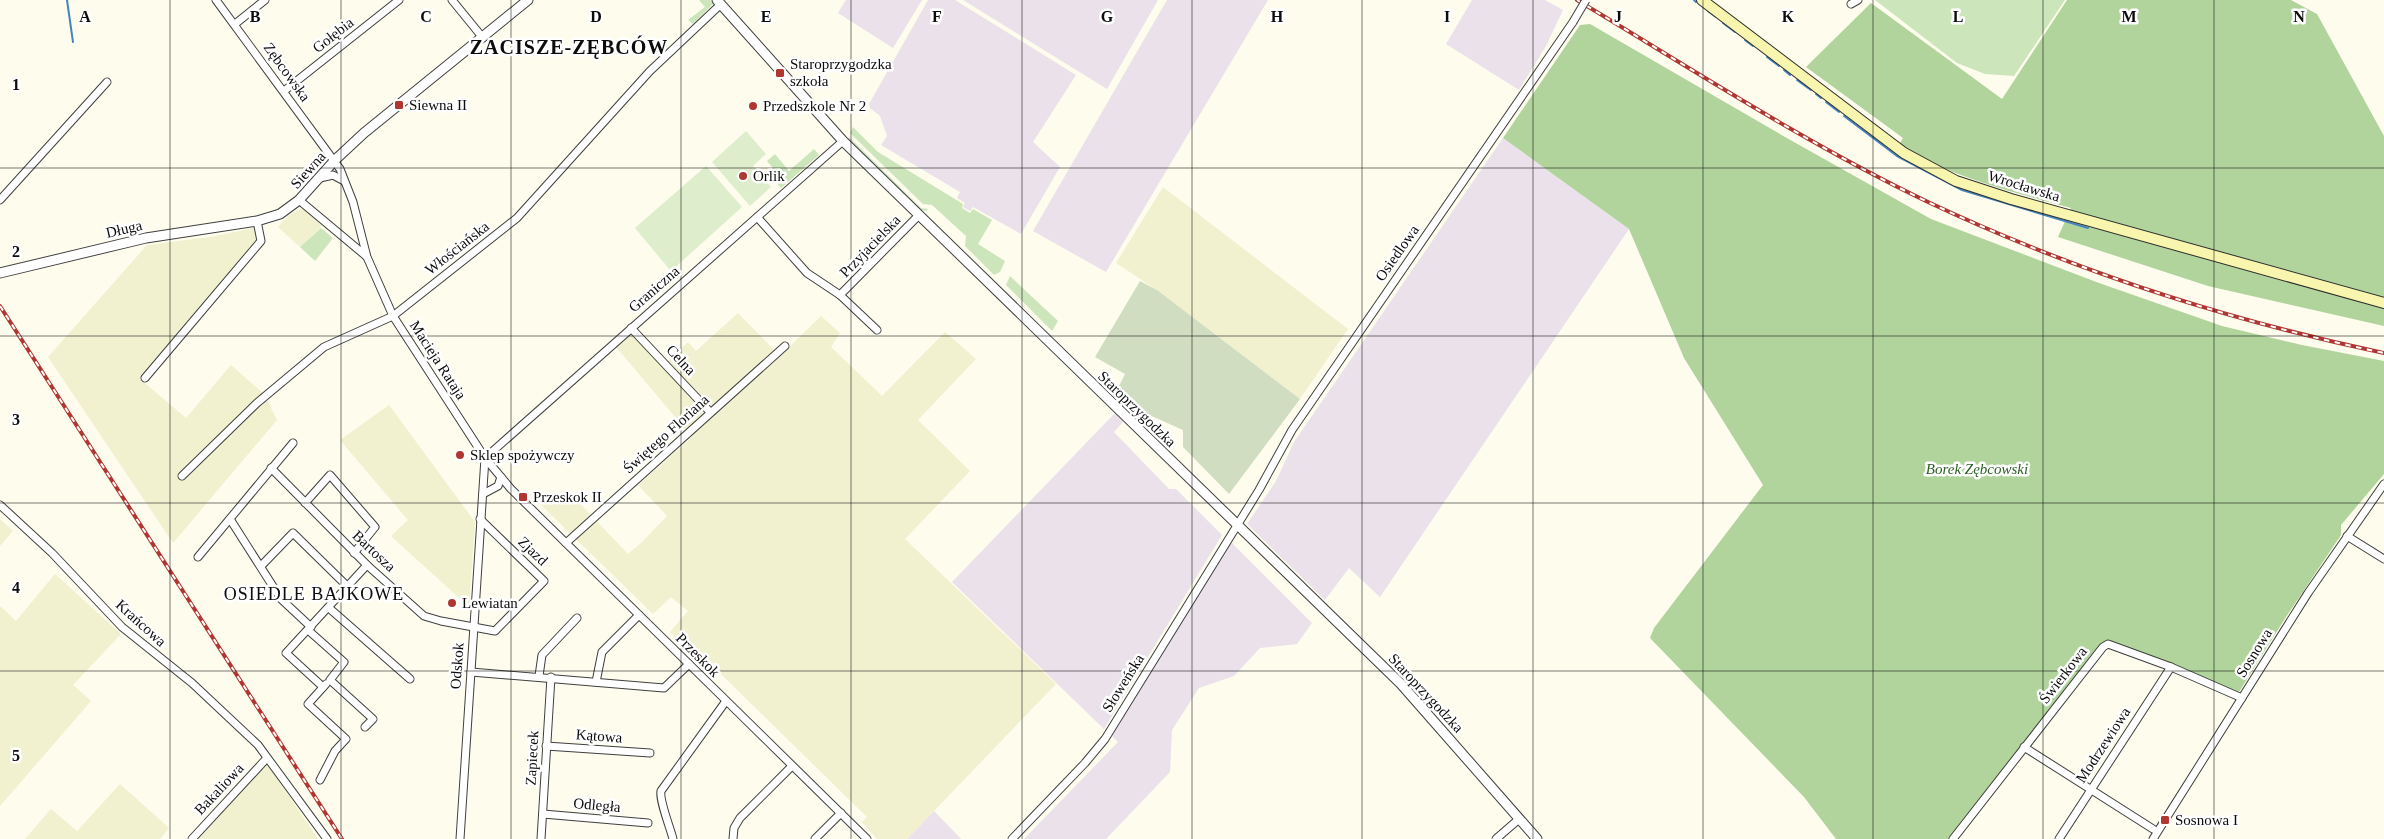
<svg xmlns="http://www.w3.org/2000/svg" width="2384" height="839" font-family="Georgia,serif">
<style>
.industrial{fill:#eae1eb}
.farmland{fill:#f1f1d0}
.green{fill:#cde5ba}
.forest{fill:#b0d49b}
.cemetery{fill:#d1ddc1}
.pitch{fill:#deedcb}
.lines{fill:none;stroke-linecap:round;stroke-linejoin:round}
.stream{stroke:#4484c1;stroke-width:2}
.minor-casing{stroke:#3f3f3f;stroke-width:9}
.tertiary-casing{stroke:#3f3f3f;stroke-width:11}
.secondary-casing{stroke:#2e2e2e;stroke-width:12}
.minor{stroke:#fff;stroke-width:7}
.tertiary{stroke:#fff;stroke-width:9}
.secondary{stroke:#f8f6ae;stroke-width:10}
.rail-casing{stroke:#b03631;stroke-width:4}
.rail{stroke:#fff;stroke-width:2;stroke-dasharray:5.5;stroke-linecap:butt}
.minor-bridge-casing{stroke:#3f3f3f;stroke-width:9;stroke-linecap:butt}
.minor-bridge{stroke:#fff;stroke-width:7}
.grid{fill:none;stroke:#0c0c0c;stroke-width:1;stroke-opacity:0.55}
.poi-dot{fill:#b03631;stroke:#fff;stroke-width:2}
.labels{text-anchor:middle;stroke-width:5;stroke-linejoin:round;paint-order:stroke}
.street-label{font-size:15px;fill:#0c0c0c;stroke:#fff}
.poi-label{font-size:15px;fill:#0c0c0c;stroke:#fff;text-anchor:start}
.park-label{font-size:15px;font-style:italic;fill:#2a5e23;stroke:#fff}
.quarter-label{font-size:18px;letter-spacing:1px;fill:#0c0c0c;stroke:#fff}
.district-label{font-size:20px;font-weight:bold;letter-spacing:1px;fill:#0c0c0c;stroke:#fff}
.grid-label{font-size:16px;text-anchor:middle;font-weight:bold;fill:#0c0c0c;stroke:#fff;stroke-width:5;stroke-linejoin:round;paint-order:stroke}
</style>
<rect width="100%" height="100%" fill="#fdfced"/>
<g class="industrial">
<polygon points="846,0 922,0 893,48 838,13"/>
<polygon points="928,0 955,0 1076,75 1033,142 1060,167 1021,234 973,207 970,211 963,207 965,203 957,198 960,192 881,145 887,136 880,116 870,108 869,104"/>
<polygon points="963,0 1158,0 1107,89"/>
<polygon points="1167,0 1268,0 1106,272 1033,231"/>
<polygon points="1472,0 1545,0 1563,10 1546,46 1519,90 1446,44"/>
<polygon points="1503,138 1629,229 1380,597 1349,568 1325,600 1247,524 1276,481 1294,442"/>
<polygon points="1115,413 1123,422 1114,432 1169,489 1176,489 1222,535 1104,729 952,582"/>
<polygon points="1231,542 1312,623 1297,644 1260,648 1234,676 1199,688 1172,730 1170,772 1106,839 1024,839 1118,742 1112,736"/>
<polygon points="934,811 961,839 907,839"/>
</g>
<g class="farmland">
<polygon points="1163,187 1348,329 1300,399 1157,290 1116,263"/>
<polygon points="300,209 304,210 322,226 300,247 278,227 289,215"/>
<polygon points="254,228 258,242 140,379 186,418 231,365 264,394 277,420 173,543 48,357 147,245 210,237"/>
<polygon points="738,313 780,356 821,316 840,333 831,347 882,396 945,332 976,359 918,420 970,471 905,539 1056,684 907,839 877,839 862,822 867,817 684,638 679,642 670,632 688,611 671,597 653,614 540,504 566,489 628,554 642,542 667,516 638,485 692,437 616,347 634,332 666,363 688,342 696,351"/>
<polygon points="389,405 475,522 469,607 391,536 408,520 340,440"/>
<polygon points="0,519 13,531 0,546"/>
<polygon points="55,574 121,634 73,685 91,701 0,806 0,606 16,621"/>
<polygon points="266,762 318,839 199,839"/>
<polygon points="120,784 169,828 160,839 25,839 51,809 77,831"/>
</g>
<g class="green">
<polygon points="699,0 710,0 713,4 693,24 688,20 705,7"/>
<polygon points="1875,0 2065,0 2014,76 1985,74 1957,63"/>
<polygon points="853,127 878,152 963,204 962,208 970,213 973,209 992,220 978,244 1005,261 1000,272 994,275 965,246 966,236 932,205 923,204 850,133"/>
<polygon points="849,137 921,208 928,209 926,211 920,210 849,141"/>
<polygon points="814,149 819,155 781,188 773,179 778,174 767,161 775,154 789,171"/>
<polygon points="321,228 333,238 315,261 300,247"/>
<polygon points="1010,276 1058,321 1052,331 1006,285"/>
</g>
<g class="forest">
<path d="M 2067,0 L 2291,0 L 2317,14 L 2384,136 L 2384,326 L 2208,286 L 2058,237 L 2071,208 C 2012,192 1951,177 1899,145 L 1903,138 L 1806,67 L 1871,3 L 2002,99 Z"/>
<polygon points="1590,24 1785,137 1931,219 2099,283 2222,326 2302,345 2384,361 2384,474 2341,525 2341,535 2284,620 2239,692 2106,640 1950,839 1836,839 1804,797 1650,638 1654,628 1763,485 1684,358 1629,229 1503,138 1580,25"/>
</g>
<polygon class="cemetery" points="1140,281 1157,290 1300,399 1229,494 1183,447 1183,430 1147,414 1119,386 1125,374 1095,357"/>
<g class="pitch">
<polygon points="746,131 766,154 753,166 771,187 750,206 712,162"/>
<polygon points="706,166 742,207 671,271 635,228"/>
</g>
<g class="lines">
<g class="stream">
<polyline points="67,0 73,42"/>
<polyline points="1694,0 1696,2"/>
<polyline points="1708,11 1716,17"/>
<polyline points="1723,23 1735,32"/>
<polyline points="1745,40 1753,46"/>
<polyline points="1767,57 1779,66"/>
<polyline points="1784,70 1790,75"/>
<polyline points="1797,80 1811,90"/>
<polyline points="1816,94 1821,98"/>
<polyline points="1826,102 1839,112"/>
<polyline points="1844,116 1897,156 1962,190 2088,228"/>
</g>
<defs>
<g id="minor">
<polyline points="216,0 340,169 353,202 367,257 393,316 485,458 511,489 867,839"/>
<polyline points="452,0 483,38"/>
<polyline points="1851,4 1858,0"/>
<polyline points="235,24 265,0"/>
<polyline points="284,91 399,0"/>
<polyline points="320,178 333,175 344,181"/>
<polyline points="0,200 107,82"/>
<polyline points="299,200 366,256"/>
<polyline points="757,217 807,273 840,295 919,215"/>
<polyline points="840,295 877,330"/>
<polyline points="631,328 710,412"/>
<polyline points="145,378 261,241 257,221"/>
<polyline points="485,458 843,141"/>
<polyline points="271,468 367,565 424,616 441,621 495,631 544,581 480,519"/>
<polyline points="182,476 257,403 324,347 393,316 517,218 650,71 720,5"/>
<polyline points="483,494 498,486 501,477"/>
<polyline points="305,503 330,475 375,527 354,553"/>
<polyline points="0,505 52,553 122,627 192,683 258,745 327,839"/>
<polyline points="230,519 281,599 311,627"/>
<polyline points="2347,536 2384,559"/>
<polyline points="566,543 785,346"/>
<polyline points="198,557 293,443"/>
<polyline points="261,566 293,533 347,586"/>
<polyline points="329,608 410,679"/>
<polyline points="308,630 344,662 330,680 373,719 365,727"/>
<polyline points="471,672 664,688 689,664"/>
<polyline points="539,676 542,655 577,618"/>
<polyline points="596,682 602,652 639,615"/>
<polyline points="323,687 286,653 367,565"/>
<polyline points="546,746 650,753"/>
<polyline points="2024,747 2153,829"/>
<polyline points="320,780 335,751 346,739 308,704 326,684"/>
<polyline points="543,814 648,823"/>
<polyline points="192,839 267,758"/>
<polyline points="460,839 485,458"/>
<polyline points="541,839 551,677"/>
<path d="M 673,839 C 670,827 659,800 661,791 L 726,701"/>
<polyline points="733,839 734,828 740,818 792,766"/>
<polyline points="815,839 841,813"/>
<polyline points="1012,839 1085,763 1105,739 1259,490 1292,430 1573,22"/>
<polyline points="1496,839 1519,819"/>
<polyline points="1953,839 2103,647 2108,644 2171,667 2242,698"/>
<polyline points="2059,839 2171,667"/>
<polyline points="2153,839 2308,593 2384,484"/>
</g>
<g id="tertiary">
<polyline points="717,0 843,141 1401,684 1537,839"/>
<polyline points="0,273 146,238 257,221 280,214 299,200 335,160 364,133 528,0"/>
</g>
<polyline id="secondary" points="1702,0 1904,153 1956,181 2011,199 2384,303"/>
</defs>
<use href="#minor" class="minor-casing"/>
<use href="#tertiary" class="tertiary-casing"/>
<use href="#secondary" class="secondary-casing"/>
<use href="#minor" class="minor"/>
<use href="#tertiary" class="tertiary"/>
<use href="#secondary" class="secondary"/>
<defs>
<g id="rail">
<path d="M 1577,0 C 1692,69 1807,144 1928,202 C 2074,271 2227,320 2384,353"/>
<polyline points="0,306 342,839"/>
</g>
</defs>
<use href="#rail" class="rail-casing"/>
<use href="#rail" class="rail"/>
<defs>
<polyline id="minor-bridge" points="1573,22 1586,0"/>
</defs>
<use href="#minor-bridge" class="minor-bridge-casing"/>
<use href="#minor-bridge" class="minor-bridge"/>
</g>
<path class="grid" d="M 170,0 L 170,839M 341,0 L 341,839M 511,0 L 511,839M 681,0 L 681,839M 851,0 L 851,839M 1022,0 L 1022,839M 1192,0 L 1192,839M 1362,0 L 1362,839M 1533,0 L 1533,839M 1703,0 L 1703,839M 1873,0 L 1873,839M 2043,0 L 2043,839M 2214,0 L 2214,839M 0,168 L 2384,168M 0,336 L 2384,336M 0,503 L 2384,503M 0,671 L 2384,671"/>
<g class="poi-dot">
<rect x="775" y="68" width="10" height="10" rx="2.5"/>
<rect x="394" y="100" width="10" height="10" rx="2.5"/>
<circle cx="753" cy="106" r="5"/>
<circle cx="743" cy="176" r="5"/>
<circle cx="460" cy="455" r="5"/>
<rect x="518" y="492" width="10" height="10" rx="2.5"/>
<circle cx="452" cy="603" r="5"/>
<rect x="2160" y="815" width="10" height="10" rx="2.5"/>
</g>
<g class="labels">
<g class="street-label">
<text transform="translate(333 35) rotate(-38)" y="5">Gołębia</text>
<text transform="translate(287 72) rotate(54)" y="5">Zębcowska</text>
<text transform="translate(308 170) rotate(-48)" y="5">Siewna</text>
<text transform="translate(2024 186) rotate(17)" y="5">Wrocławska</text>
<text transform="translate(124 229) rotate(-13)" y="5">Długa</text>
<text transform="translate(870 246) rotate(-46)" y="5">Przyjacielska</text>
<text transform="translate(457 248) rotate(-38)" y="5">Włościańska</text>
<text transform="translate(1397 253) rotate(-55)" y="5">Osiedlowa</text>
<text transform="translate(654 289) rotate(-41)" y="5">Graniczna</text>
<text transform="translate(438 360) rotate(57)" y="5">Macieja Rataja</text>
<text transform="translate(681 360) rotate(47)" y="5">Celna</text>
<text transform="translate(1137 409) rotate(44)" y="5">Staroprzygodzka</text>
<text transform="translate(666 434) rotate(-42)" y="5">Świętego Floriana</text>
<text transform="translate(374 551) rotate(43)" y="5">Bartosza</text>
<text transform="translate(533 551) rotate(44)" y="5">Zjazd</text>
<text transform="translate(141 623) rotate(42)" y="5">Krańcowa</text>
<text transform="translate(2254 653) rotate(-58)" y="5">Sosnowa</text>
<text transform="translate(698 655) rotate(45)" y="5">Przeskok</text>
<text transform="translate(457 666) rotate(-86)" y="5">Odskok</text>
<text transform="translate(2063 675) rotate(-52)" y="5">Świerkowa</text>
<text transform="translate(1123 683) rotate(-58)" y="5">Słoweńska</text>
<text transform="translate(1426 693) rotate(47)" y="5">Staroprzygodzka</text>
<text transform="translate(599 736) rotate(4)" y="5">Kątowa</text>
<text transform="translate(2103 745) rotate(-57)" y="5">Modrzewiowa</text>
<text transform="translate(532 758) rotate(-87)" y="5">Zapiecek</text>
<text transform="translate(219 789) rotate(-47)" y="5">Bakaliowa</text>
<text transform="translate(597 805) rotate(5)" y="5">Odległa</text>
</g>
<g class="poi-label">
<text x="790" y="69">Staroprzygodzka<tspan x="790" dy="17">szkoła</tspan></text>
<text x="409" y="110">Siewna II</text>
<text x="763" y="111">Przedszkole Nr 2</text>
<text x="753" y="181">Orlik</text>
<text x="470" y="460">Sklep spożywczy</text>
<text x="533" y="502">Przeskok II</text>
<text x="462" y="608">Lewiatan</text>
<text x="2175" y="825">Sosnowa I</text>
</g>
<g class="park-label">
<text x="1977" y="474">Borek Zębcowski</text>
</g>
<g class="quarter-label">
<text x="314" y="600">OSIEDLE BAJKOWE</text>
</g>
<g class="district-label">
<text x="569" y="54">ZACISZE-ZĘBCÓW</text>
</g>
</g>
<g class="grid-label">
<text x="85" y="22">A</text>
<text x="255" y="22">B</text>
<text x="426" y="22">C</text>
<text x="596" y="22">D</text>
<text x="766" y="22">E</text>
<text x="937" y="22">F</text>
<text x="1107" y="22">G</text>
<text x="1277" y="22">H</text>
<text x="1447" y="22">I</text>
<text x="1618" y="22">J</text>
<text x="1788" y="22">K</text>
<text x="1958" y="22">L</text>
<text x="2129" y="22">M</text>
<text x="2299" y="22">N</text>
<text x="16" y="90">1</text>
<text x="16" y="257">2</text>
<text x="16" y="425">3</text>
<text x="16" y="593">4</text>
<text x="16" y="761">5</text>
</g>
</svg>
